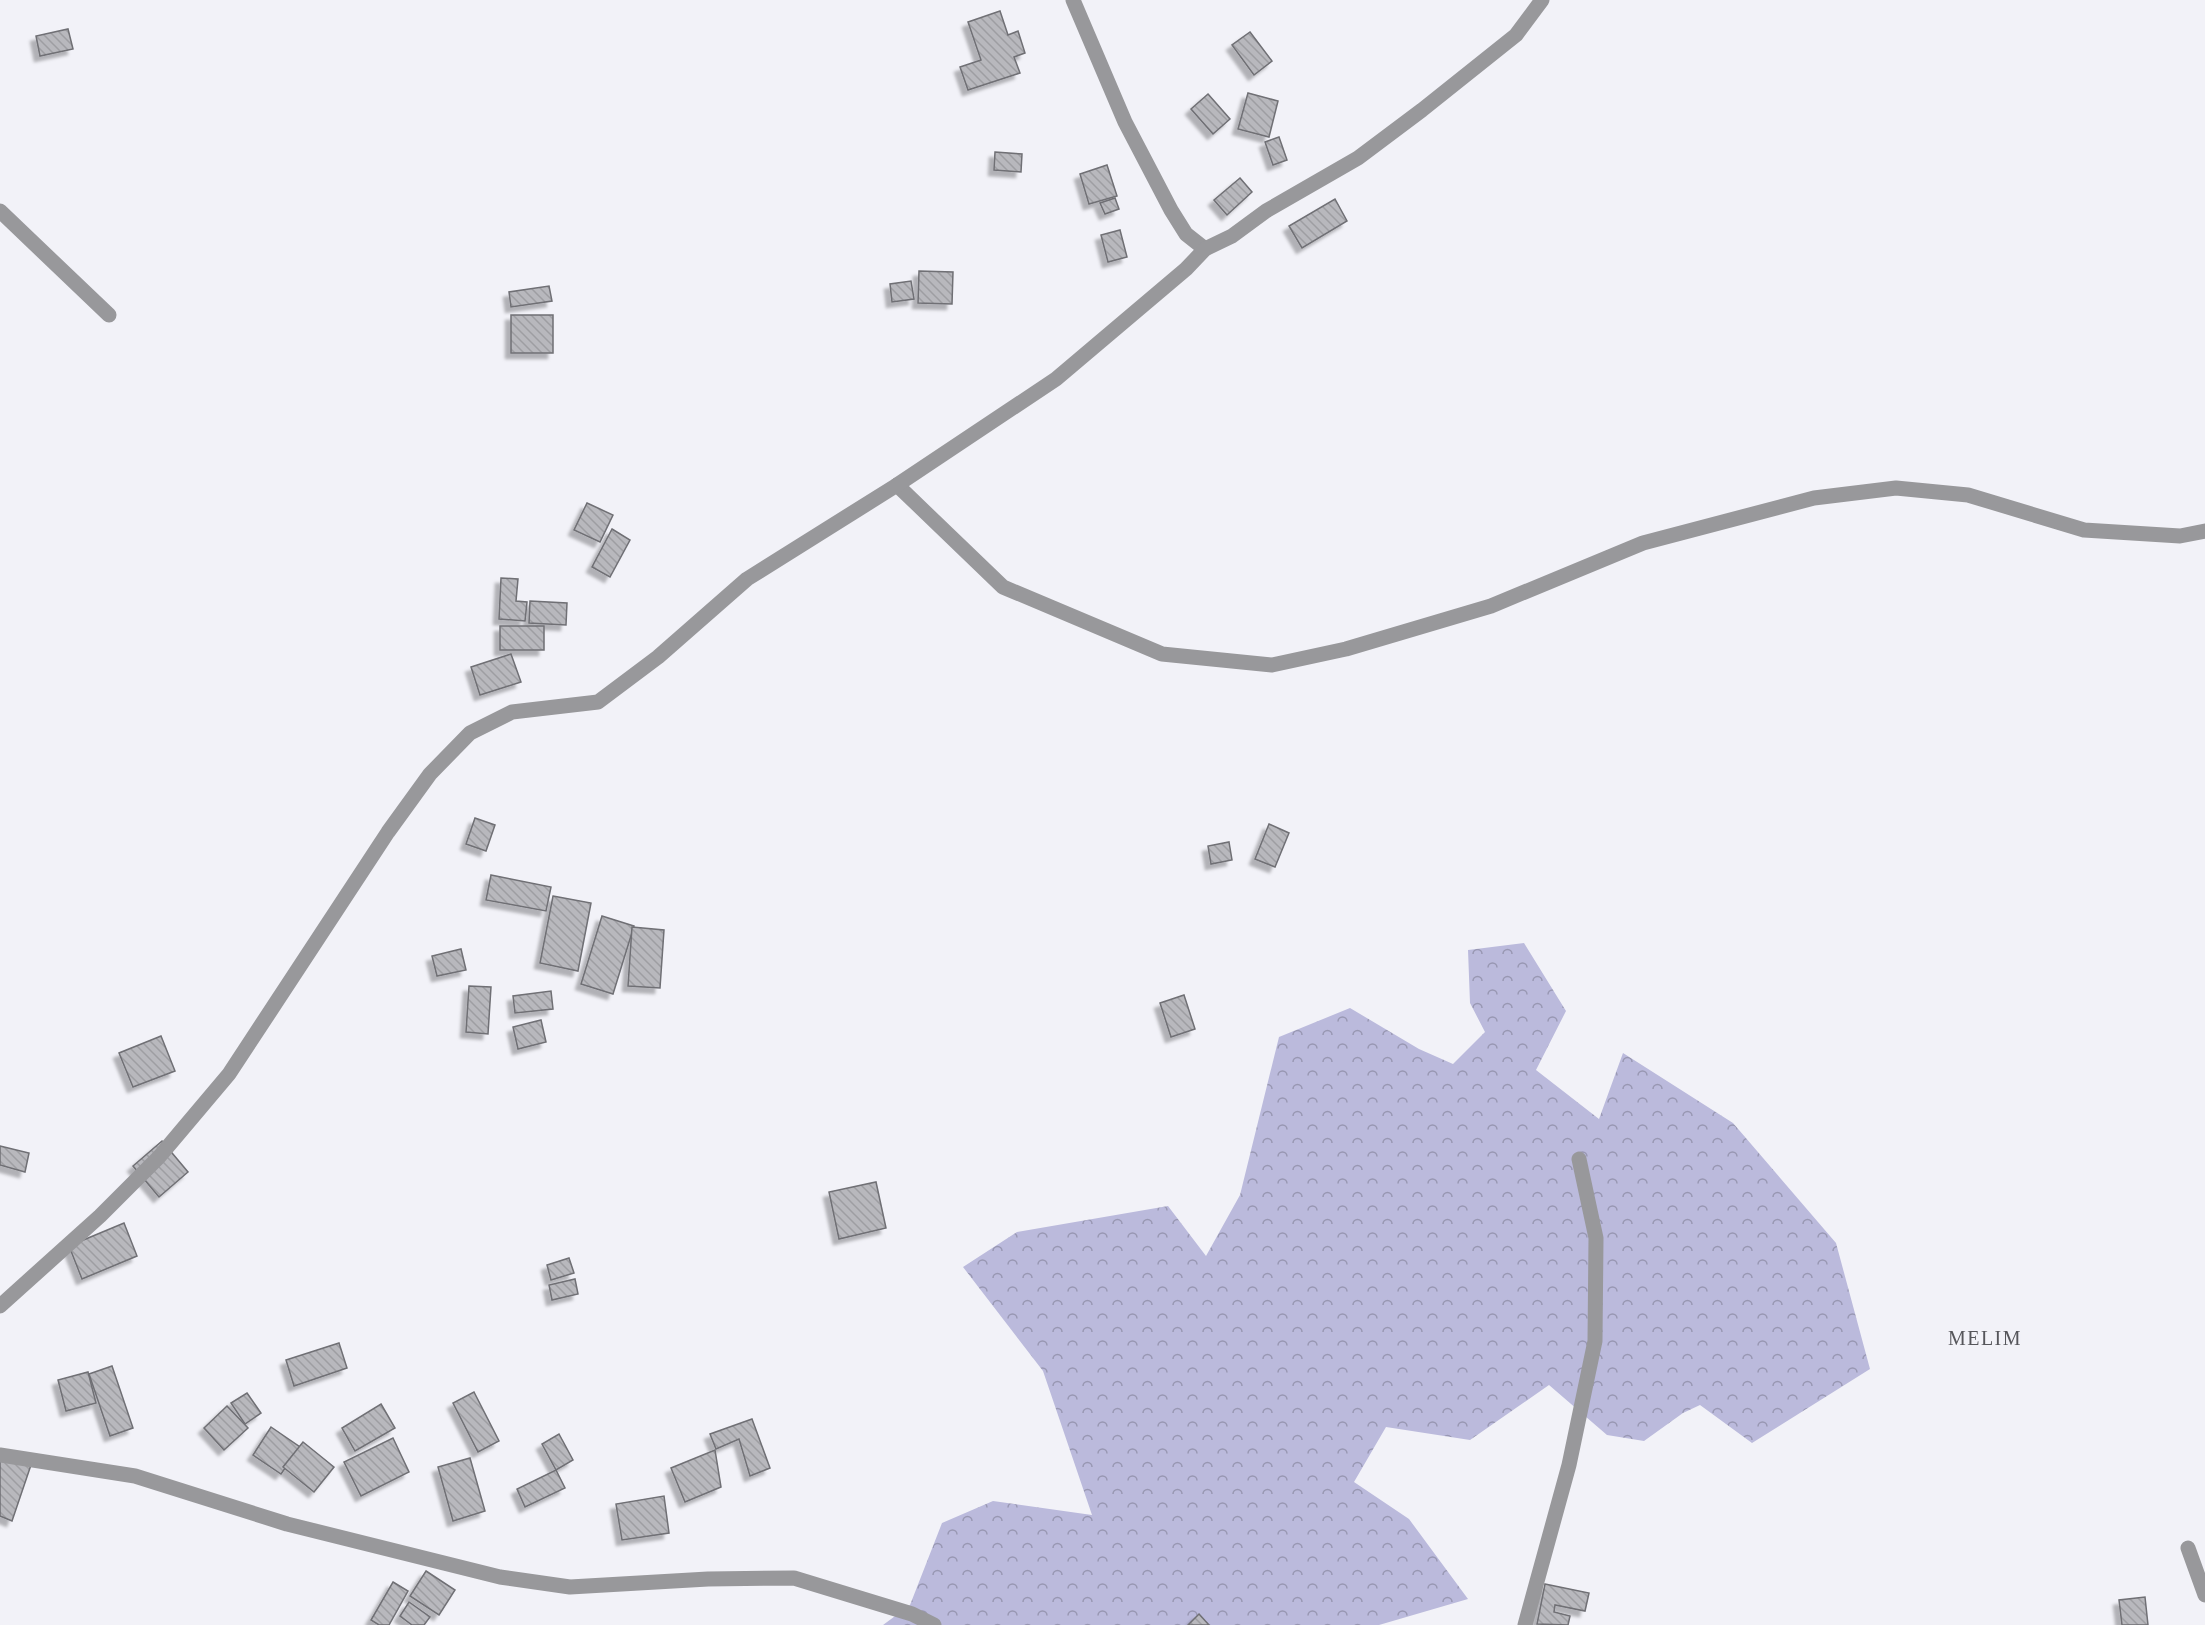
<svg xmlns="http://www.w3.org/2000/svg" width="2205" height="1625" font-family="Georgia,serif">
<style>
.forest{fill:url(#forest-crowns)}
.building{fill:url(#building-back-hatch);stroke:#6f6f74;stroke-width:1.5;filter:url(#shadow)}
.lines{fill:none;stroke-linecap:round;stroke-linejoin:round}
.minor{stroke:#98989b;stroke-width:15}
.labels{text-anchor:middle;stroke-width:4.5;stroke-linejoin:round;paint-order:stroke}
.quarter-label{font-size:20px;letter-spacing:1.5px;fill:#56565b;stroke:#f2f2f8}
</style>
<defs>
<pattern id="forest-crowns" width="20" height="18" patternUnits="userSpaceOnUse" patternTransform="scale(1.5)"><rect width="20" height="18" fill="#bbbadc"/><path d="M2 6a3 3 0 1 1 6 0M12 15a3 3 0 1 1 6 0" fill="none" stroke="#9897b2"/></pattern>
<pattern id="building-back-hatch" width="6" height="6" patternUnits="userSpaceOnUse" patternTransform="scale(1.5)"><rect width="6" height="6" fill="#b8b8bd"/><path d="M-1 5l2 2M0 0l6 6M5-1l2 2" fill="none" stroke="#9e9ea2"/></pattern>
<filter id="shadow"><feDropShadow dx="-5.5" dy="5.5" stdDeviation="1.5" flood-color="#0004"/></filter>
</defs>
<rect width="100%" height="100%" fill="#f2f2f8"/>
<polygon class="forest" points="1524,943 1566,1011 1536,1070 1599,1119 1623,1053 1733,1123 1836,1243 1870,1369 1752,1443 1700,1405 1683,1413 1644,1441 1607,1435 1549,1385 1470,1440 1386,1427 1354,1482 1409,1519 1468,1599 1379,1625 883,1625 910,1605 942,1523 993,1501 1092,1515 1043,1371 963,1267 1017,1232 1168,1206 1206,1256 1240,1195 1279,1037 1350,1008 1419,1049 1453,1064 1485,1032 1470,1003 1468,950"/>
<g class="building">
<polygon points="1000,11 1008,35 1018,31 1025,53 1014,57 1020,73 968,90 960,67 981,60 968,22"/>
<polygon points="68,29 73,49 40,56 36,36"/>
<polygon points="1250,32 1272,61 1254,75 1232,45"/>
<polygon points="1248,93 1278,101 1269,137 1238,129"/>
<polygon points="1208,94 1230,119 1213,134 1191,109"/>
<polygon points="1279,137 1287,160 1273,165 1265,142"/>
<polygon points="995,152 1022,154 1021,172 994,170"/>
<polygon points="1107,165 1117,196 1089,204 1080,174"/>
<polygon points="1240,178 1252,192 1227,215 1214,200"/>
<polygon points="1115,198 1119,209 1105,214 1100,203"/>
<polygon points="1335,199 1347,221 1302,248 1289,226"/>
<polygon points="1120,230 1127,257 1108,262 1101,235"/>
<polygon points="919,271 953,272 952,304 918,303"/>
<polygon points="911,281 914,299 892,302 890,284"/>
<polygon points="549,286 552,301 511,307 509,292"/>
<rect x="511" y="315" width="42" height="38"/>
<polygon points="587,503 613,515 600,542 574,530"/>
<polygon points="612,529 630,540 610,577 592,567"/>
<polygon points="501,578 518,579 516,601 527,602 525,621 499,619"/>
<polygon points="530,601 567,603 566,625 529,623"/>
<rect x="500" y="626" width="44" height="24"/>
<polygon points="511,654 521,682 480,695 471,667"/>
<polygon points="475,818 495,825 486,851 466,844"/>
<polygon points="1269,824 1289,833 1275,867 1255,859"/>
<polygon points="1229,842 1232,860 1211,864 1208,846"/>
<polygon points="491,875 551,887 546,911 486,900"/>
<polygon points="553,896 591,903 578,971 540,963"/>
<polygon points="602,916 634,926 613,994 581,984"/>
<polygon points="632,927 664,930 660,988 628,986"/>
<polygon points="461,949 466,970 437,976 432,956"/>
<polygon points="469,986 491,987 488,1034 466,1032"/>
<polygon points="551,991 553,1009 515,1013 513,996"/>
<polygon points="1184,995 1195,1029 1171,1037 1160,1003"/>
<polygon points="541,1020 546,1042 518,1049 513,1027"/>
<polygon points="161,1036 175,1071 133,1087 119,1053"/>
<polygon points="162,1141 188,1172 159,1197 133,1166"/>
<polygon points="0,1146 29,1153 25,1172 0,1165"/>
<polygon points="876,1182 886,1228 839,1239 829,1192"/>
<polygon points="124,1223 137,1256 82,1279 69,1246"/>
<polygon points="569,1258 574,1273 551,1280 547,1265"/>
<polygon points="575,1279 578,1294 552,1300 549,1285"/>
<polygon points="339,1343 347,1368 294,1386 286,1360"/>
<polygon points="112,1366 133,1428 110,1436 89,1374"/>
<polygon points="88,1372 96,1403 66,1411 58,1380"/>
<polygon points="474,1392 499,1441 478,1452 453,1403"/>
<polygon points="247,1393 261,1413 245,1424 231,1403"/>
<polygon points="381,1404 395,1428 355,1451 342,1428"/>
<polygon points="227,1406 248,1428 224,1450 204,1428"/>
<polygon points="752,1419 770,1468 750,1476 739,1439 716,1449 710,1434"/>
<polygon points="271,1427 300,1447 281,1474 253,1455"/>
<polygon points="559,1434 573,1460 556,1470 542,1444"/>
<polygon points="393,1438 409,1472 361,1496 344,1462"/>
<polygon points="303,1442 334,1467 314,1492 283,1467"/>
<polygon points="715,1450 721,1487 685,1502 671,1468"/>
<polygon points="0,1454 31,1465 12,1521 0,1516"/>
<polygon points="470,1458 485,1511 453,1521 438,1467"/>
<polygon points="556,1470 565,1488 525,1507 517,1489"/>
<polygon points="664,1496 669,1533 622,1540 616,1504"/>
<polygon points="426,1571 455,1590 439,1615 410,1596"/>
<polygon points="393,1582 408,1591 389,1625 379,1625 371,1620"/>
<polygon points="1545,1584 1589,1593 1585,1611 1555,1605 1554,1612 1570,1616 1568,1625 1537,1624"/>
<polygon points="2145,1597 2148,1625 2122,1625 2119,1600"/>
<polygon points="409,1602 430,1617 424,1625 412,1625 400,1616"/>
<polygon points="1199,1614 1209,1625 1188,1625"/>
</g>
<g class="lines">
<g class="minor">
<polyline points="1073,0 1125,122 1171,210 1186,234 1205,249"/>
<polyline points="0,211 109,315"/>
<polyline points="897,485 1003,587 1162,654 1272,665 1346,649 1491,606 1643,543 1814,498 1896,488 1968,495 2084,530 2180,536 2205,531"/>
<polyline points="0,1306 100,1216 159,1157 229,1074 388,832 430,774 470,733 512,712 598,702 658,657 747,579 897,485 1056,379 1186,269 1205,249 1232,236 1266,211 1358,158 1422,110 1516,35 1542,0"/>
<polyline points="0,1455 135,1476 287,1524 500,1577 570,1587 708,1579 794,1578 912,1614 934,1625"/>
<polyline points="2188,1548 2205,1595"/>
<polyline points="1525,1625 1569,1465 1595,1341 1596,1238 1579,1159"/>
</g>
</g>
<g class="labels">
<g class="quarter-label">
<text x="1985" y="1345">MELIM</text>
</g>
</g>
</svg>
